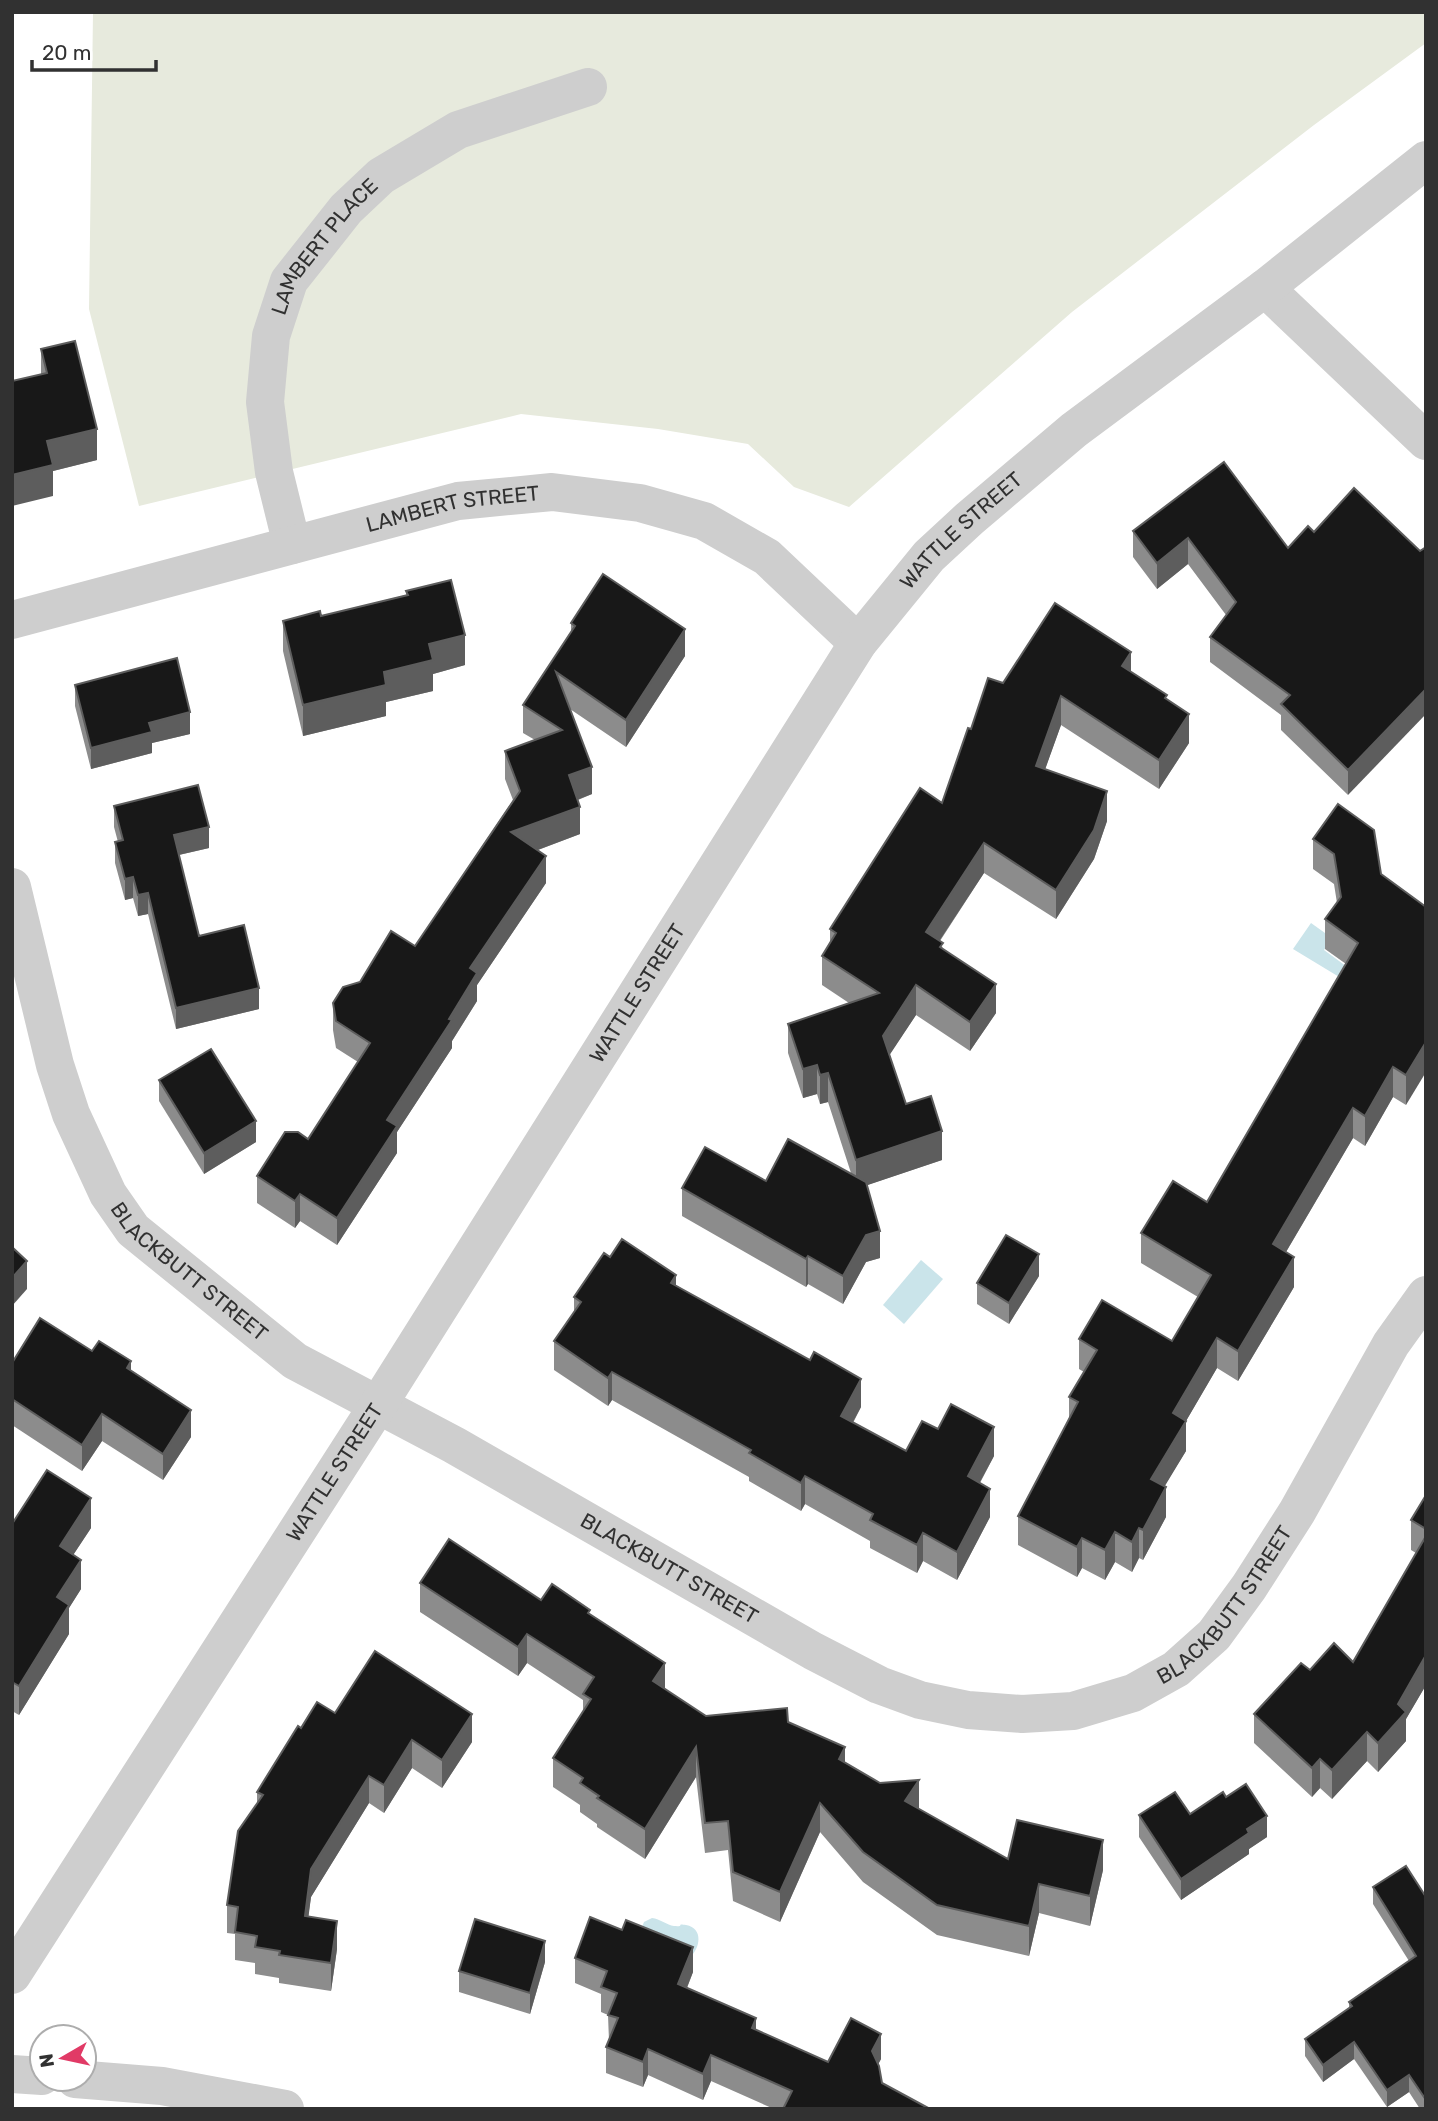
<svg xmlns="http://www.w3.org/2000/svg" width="1438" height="2121" font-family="Rubik,sans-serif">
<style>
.green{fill:#e7eadd}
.water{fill:#cae4ea}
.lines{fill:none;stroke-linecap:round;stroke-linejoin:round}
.minor{stroke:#cecece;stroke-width:38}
.wall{fill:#8c8c8c}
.shaded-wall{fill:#5d5d5d}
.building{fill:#181818;stroke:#5d5d5d;stroke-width:2}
.labels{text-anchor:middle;stroke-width:7;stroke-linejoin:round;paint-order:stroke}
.street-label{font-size:21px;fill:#313131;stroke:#fff}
</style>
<rect width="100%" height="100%" fill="#fff"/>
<polygon class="green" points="93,12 1426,12 1426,43 1314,125 1072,312 849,507 794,487 748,444 658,429 521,414 139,506 89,309"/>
<g class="water">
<polygon points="1311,923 1332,938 1324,950 1365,980 1359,989 1293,949"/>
<polygon points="921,1260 943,1279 904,1324 883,1305"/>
<path d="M 652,1918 C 660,1919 667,1925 674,1926 C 686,1927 675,1923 686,1925 C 704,1928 700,1949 690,1957 L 642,1927 L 644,1922 Z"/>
</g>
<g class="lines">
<g class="minor">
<polyline points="1265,288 1426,441"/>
<path id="s1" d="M 292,545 L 274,472 L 265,402 L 271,336 L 289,281 L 346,209 L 381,176 L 458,130 L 588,87"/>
<path id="s2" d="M 12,620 L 458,501 L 552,492 L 640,503 L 704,521 L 767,557 L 858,643"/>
<path id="s3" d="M 12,887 L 55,1065 L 71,1114 L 108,1194 L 133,1230 L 295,1361 L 454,1445 L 813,1651 L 879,1685 L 920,1700 L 968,1710 L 1022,1714 L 1073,1711 L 1133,1693 L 1176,1669 L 1214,1635 L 1249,1587 L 1297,1512 L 1391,1344 L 1426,1295"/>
<path id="s4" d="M 12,1975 L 378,1405 L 858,643 L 929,556 L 969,519 L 1074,430 L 1265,288 L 1426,160"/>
<polyline points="12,2074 42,2076"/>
<polyline points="75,2079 162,2086 285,2109"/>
</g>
</g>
<g class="wall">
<polygon points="41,349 97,460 53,471 53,496 41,374"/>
<polygon points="1354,488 1348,795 1281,730 1281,715 1210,662 1210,637 1226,615 1188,564 1157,589 1133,557 1133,531 1288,548 1314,532"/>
<polygon points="406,591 465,665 433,674 433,691 386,702 386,716 303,736 283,651 283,621 321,616 406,595"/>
<polygon points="571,623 685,656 626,747 570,709 592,794 578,800 580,834 538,850 546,883 477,985 477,1001 452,1041 452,1048 397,1132 397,1153 337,1245 300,1221 295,1228 257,1203 257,1176 308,1139 358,1062 336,1048 333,1030 333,1003 360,982 415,946 513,800 505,779 505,751 535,740 523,733 523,705 571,633"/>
<polygon points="1131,672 1167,700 1189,743 1159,789 1061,725 1045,769 1107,821 1094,859 1056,919 984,873 940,941 943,949 996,1013 970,1051 916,1015 889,1055 906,1104 942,1160 867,1185 880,1258 866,1262 843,1304 808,1284 806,1287 682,1216 682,1188 851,1173 828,1102 820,1104 817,1094 803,1098 788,1053 788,1024 849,1003 822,985 822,956 830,942 830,929 942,803 971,729 1003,683"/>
<polygon points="75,685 190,734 152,743 152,753 91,769 75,706"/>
<polygon points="114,806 209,848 179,855 199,936 259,1009 176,1029 148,914 138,916 133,898 125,900 115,863 115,842 118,842 114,827"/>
<polygon points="1313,839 1381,874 1426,907 1406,1105 1393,1097 1365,1146 1353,1138 1286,1252 1294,1287 1238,1381 1217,1368 1186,1421 1186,1451 1164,1486 1166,1517 1143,1560 1139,1558 1132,1572 1115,1562 1105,1580 1082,1568 1077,1577 1018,1545 1018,1516 1069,1420 1069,1397 1084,1372 1079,1369 1079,1339 1172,1341 1198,1297 1141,1263 1141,1233 1207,1202 1346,964 1325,949 1325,919 1337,903 1334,884 1313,869"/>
<polygon points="159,1080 256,1142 204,1174 159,1101"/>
<polygon points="610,1257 676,1285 861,1407 853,1423 906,1451 938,1429 994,1456 980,1483 990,1517 957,1580 923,1561 917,1573 870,1548 870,1541 805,1504 801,1511 749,1481 749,1477 612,1400 608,1406 554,1370 554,1341 574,1312 574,1297"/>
<polygon points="1039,1276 1009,1324 977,1304 977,1283"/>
<polygon points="92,1351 131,1371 191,1437 163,1480 102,1441 82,1471 12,1425 12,1363"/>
<polygon points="1426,1495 1426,1685 1406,1719 1406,1741 1378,1772 1367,1761 1332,1799 1320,1788 1312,1797 1254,1743 1254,1714 1310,1670 1353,1662 1416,1553 1411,1550 1411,1520"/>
<polygon points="12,1524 91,1528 73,1555 81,1589 69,1608 69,1634 19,1715 12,1711"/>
<polygon points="420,1583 541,1600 590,1614 665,1689 706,1716 788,1722 845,1762 919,1809 1008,1859 1103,1870 1090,1926 1039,1913 1029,1956 937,1935 863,1882 820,1832 780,1922 733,1901 728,1850 705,1853 696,1777 645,1859 597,1827 597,1824 580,1812 580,1805 553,1787 553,1758 583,1712 583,1700 527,1663 518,1676 420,1612"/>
<polygon points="301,1728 472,1742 442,1788 412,1768 384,1813 369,1803 311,1897 308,1917 337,1949 331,1991 279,1983 279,1978 255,1974 255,1963 235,1960 235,1934 227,1933 227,1905 257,1803 257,1792"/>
<polygon points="1226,1797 1267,1837 1249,1849 1249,1854 1181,1900 1139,1837 1139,1815 1190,1814"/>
<polygon points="1373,1887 1426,1897 1426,2109 1420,2109 1409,2092 1387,2107 1354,2059 1323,2082 1305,2056 1305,2039 1349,2008 1349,2002 1409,1961 1373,1904"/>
<polygon points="575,1958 693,1972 687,1988 756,2030 828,2062 881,2059 878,2064 882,2083 930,2109 774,2109 711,2081 703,2100 648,2075 643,2087 606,2073 606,2047 609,2041 608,2015 601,2012 601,1994 575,1983"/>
<polygon points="545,1962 530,2014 459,1992 459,1971"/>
</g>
<g class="shaded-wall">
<polygon points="97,429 97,460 53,471 53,496 12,506 12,475 47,441"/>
<polygon points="1188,538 1188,564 1157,589 1157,563"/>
<polygon points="685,629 685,656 626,747 626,720"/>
<polygon points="465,635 465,665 433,674 433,691 386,702 386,716 303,736 303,705 384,672 429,644"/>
<polygon points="1131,652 1131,681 1122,666"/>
<polygon points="1426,689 1426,714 1348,795 1348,770"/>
<polygon points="1061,696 1061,725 1036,795 1036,766"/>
<polygon points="190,712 190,734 152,743 152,753 91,769 91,748 149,723"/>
<polygon points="1189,714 1189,743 1159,789 1159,760"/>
<polygon points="592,767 592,794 569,803 569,775"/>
<polygon points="1107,791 1107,821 1094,859 1056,919 1056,890"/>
<polygon points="580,807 580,834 511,860 511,832"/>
<polygon points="209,827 209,848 174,856 174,835"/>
<polygon points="984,843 984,873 926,961 926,932"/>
<polygon points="546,856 546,883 477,985 477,1001 452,1041 452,1048 397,1132 397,1153 337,1245 337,1218 387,1120 449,1019 470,968"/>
<polygon points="133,877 133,898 125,900 125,879"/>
<polygon points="148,893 148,914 138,916 138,895"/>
<polygon points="996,984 996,1013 970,1051 970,1022"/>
<polygon points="916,985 916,1015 883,1065 883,1036"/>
<polygon points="259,988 259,1009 176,1029 176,1008"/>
<polygon points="1426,1042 1426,1072 1406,1105 1406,1075"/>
<polygon points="817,1065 817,1094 803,1098 803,1069"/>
<polygon points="1393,1067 1393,1097 1365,1146 1365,1116"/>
<polygon points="828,1073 828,1102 820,1104 820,1075"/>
<polygon points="1353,1108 1353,1138 1273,1274 1273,1244"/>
<polygon points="256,1121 256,1142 204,1174 204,1153"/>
<polygon points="942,1131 942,1160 856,1189 856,1160"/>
<polygon points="300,1194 300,1221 295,1228 295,1201"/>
<polygon points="880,1231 880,1258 866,1262 843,1304 843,1276 866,1235"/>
<polygon points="1039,1254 1039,1276 1009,1324 1009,1303"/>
<polygon points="808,1256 808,1284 806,1287 806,1259"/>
<polygon points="1294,1257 1294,1287 1238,1381 1238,1351"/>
<polygon points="27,1261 27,1289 12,1306 12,1278"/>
<polygon points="676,1275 676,1303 671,1283"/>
<polygon points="1217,1338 1217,1368 1186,1421 1186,1451 1151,1509 1151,1479 1173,1413"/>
<polygon points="131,1361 131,1388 127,1368"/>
<polygon points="612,1372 612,1400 608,1406 608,1378"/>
<polygon points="861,1379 861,1407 841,1444 841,1416"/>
<polygon points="191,1410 191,1437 163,1480 163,1454"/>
<polygon points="102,1414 102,1441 82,1471 82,1445"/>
<polygon points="994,1427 994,1456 968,1504 968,1476"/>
<polygon points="805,1476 805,1504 801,1511 801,1483"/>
<polygon points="1166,1487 1166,1517 1143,1560 1143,1530"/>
<polygon points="990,1489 990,1517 957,1580 957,1552"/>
<polygon points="91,1498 91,1528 60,1575 60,1546"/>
<polygon points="1139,1528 1139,1558 1132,1572 1132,1542"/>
<polygon points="1115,1532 1115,1562 1105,1580 1105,1550"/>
<polygon points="923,1533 923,1561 917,1573 917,1545"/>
<polygon points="1082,1538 1082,1568 1077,1577 1077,1547"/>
<polygon points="81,1560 81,1589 69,1608 69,1634 19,1715 19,1686 57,1597"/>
<polygon points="527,1634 527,1663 518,1676 518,1647"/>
<polygon points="1426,1655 1426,1685 1406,1719 1406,1741 1378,1772 1378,1743 1398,1704"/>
<polygon points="665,1663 665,1693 653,1681"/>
<polygon points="472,1714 472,1742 442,1788 442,1760"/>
<polygon points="1367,1732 1367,1761 1332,1799 1332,1770"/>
<polygon points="412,1740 412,1768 384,1813 384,1785"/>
<polygon points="696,1747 696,1777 645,1859 645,1829"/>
<polygon points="845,1747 845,1777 839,1759"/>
<polygon points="1320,1759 1320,1788 1312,1797 1312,1768"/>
<polygon points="369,1776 369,1803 311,1897 305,1944 305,1916 311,1869"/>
<polygon points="919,1780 919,1809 905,1801"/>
<polygon points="820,1803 820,1832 780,1922 780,1892"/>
<polygon points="1267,1816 1267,1837 1249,1849 1249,1854 1181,1900 1181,1879 1247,1829"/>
<polygon points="1103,1840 1103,1870 1090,1926 1090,1896"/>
<polygon points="1039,1884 1039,1913 1029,1956 1029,1926"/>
<polygon points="337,1921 337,1949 331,1991 331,1963"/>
<polygon points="545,1941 545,1962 530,2014 530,1993"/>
<polygon points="693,1947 693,1972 678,2010 678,1984"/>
<polygon points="756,2018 756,2044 752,2028"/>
<polygon points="881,2034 881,2059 872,2076 872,2051"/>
<polygon points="1354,2042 1354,2059 1323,2082 1323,2065"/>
<polygon points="648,2049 648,2075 643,2087 643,2062"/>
<polygon points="711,2055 711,2081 703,2100 703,2074"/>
<polygon points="1409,2075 1409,2092 1387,2107 1387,2090"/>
</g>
<g class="building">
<polygon points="75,341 97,429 47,441 53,465 12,475 12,381 47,373 41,349"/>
<polygon points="1224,462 1288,548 1308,526 1314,532 1354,488 1420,551 1426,547 1426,689 1348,770 1281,704 1290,695 1210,637 1236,602 1188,538 1157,563 1133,531"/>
<polygon points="603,574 685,629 626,720 556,672 592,767 569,775 580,807 511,832 546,856 470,968 477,973 449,1019 452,1020 387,1120 397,1126 337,1218 300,1194 295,1201 257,1176 285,1132 298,1132 308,1139 370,1043 336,1021 333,1003 343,987 360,982 391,931 415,946 520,791 505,751 562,730 523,705 575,626 571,623"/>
<polygon points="451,580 465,635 429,644 433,660 384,672 386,685 303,705 283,621 320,611 321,616 408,595 406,591"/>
<polygon points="1055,603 1131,652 1122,666 1167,695 1165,698 1189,714 1159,760 1061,696 1036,766 1107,791 1094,830 1056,890 984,843 926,932 943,943 940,947 996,984 970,1022 916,985 883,1036 906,1104 931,1096 942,1131 856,1160 828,1073 820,1075 817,1065 803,1069 788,1024 879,993 822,956 836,933 830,929 920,788 942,803 968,728 971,729 988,678 1003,683"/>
<polygon points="177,658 190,712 149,723 152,732 91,748 75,685"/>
<polygon points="198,785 209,827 174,835 199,936 244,925 259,988 176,1008 148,893 138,895 133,877 125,879 115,842 123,840 114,806"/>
<polygon points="1338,804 1374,830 1381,874 1426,907 1426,1042 1406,1075 1393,1067 1365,1116 1353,1108 1273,1244 1294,1257 1238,1351 1217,1338 1173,1413 1186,1421 1151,1479 1166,1487 1143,1530 1139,1528 1132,1542 1115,1532 1105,1550 1082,1538 1077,1547 1018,1516 1078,1402 1069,1397 1097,1350 1079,1339 1102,1300 1172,1341 1211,1275 1141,1233 1173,1181 1207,1202 1358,943 1325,919 1341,897 1334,854 1313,839"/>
<polygon points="211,1049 256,1121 204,1153 159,1080"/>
<polygon points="788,1139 866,1182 880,1231 866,1235 843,1276 808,1256 806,1259 682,1188 705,1147 766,1181"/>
<polygon points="1006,1235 1039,1254 1009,1303 977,1283"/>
<polygon points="622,1239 676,1275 671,1283 810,1360 814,1352 861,1379 841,1416 906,1451 922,1421 938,1429 951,1404 994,1427 968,1476 990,1489 957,1552 923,1533 917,1545 870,1520 873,1514 805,1476 801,1483 749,1453 751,1450 612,1372 608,1378 554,1341 581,1302 574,1297 604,1253 610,1257"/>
<polygon points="12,1247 27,1261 12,1278"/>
<polygon points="40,1318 92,1351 99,1341 131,1361 127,1368 191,1410 163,1454 102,1414 82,1445 12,1399 12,1363"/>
<polygon points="47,1470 91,1498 60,1546 81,1560 57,1597 69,1605 19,1686 12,1682 12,1524"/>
<polygon points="1426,1495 1426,1529 1411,1520"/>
<polygon points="1426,1536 1426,1655 1398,1704 1406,1712 1378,1743 1367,1732 1332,1770 1320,1759 1312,1768 1254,1714 1301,1663 1310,1670 1334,1643 1353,1662"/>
<polygon points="449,1539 541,1600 552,1584 590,1610 588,1613 665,1663 653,1681 706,1716 787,1708 788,1722 845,1747 839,1759 880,1783 919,1780 905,1801 1008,1859 1017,1820 1103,1840 1090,1896 1039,1884 1029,1926 937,1905 863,1852 820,1803 780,1892 733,1872 728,1821 705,1823 696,1747 645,1829 597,1798 599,1796 580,1783 583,1778 553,1758 591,1699 583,1694 594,1677 527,1634 518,1647 420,1583"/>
<polygon points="375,1651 472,1714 442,1760 412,1740 384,1785 369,1776 311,1869 305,1916 337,1921 331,1963 279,1955 280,1951 255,1947 257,1936 235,1932 238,1907 227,1905 238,1831 263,1795 257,1792 298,1726 301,1728 317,1702 335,1713"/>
<polygon points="1246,1784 1267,1816 1247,1829 1249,1833 1181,1879 1139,1815 1175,1792 1190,1814 1223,1792 1226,1797"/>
<polygon points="1406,1866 1426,1897 1426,2100 1409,2075 1387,2090 1354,2042 1323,2065 1305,2039 1352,2006 1349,2002 1416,1956 1373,1887"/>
<polygon points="590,1917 622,1930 626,1920 693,1947 678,1984 756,2018 752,2028 828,2062 851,2018 881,2034 872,2051 879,2066 882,2083 930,2109 783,2109 792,2091 711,2055 703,2074 648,2049 643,2062 606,2047 618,2018 608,2015 617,1993 601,1987 607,1971 575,1958"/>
<polygon points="475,1919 545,1941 530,1993 459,1971"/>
</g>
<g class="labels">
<g class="street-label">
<text dy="7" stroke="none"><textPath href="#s1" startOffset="318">LAMBERT PLACE</textPath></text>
<text dy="7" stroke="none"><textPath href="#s2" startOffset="455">LAMBERT STREET</textPath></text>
<text dy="7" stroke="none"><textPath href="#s4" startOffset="1731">WATTLE STREET</textPath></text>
<text dy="7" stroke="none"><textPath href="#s4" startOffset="1164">WATTLE STREET</textPath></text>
<text dy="7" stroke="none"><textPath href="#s3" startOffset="436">BLACKBUTT STREET</textPath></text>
<text dy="7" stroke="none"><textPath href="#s4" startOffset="597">WATTLE STREET</textPath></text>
<text dy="7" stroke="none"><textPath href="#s3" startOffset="1003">BLACKBUTT STREET</textPath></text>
<text dy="7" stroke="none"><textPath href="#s3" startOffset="1633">BLACKBUTT STREET</textPath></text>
</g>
</g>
<rect width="1438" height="2121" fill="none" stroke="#313131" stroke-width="28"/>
<g transform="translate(63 2058) rotate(261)"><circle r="33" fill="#ffffff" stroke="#adadad" stroke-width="2"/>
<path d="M0-5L12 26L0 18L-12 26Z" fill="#e13a66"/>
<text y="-10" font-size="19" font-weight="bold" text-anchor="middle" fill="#313131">N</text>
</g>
<path d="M32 60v10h124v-10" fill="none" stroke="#313131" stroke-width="3.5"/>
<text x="42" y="60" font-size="21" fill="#313131" stroke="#ffffff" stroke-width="5" paint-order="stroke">20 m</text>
</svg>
